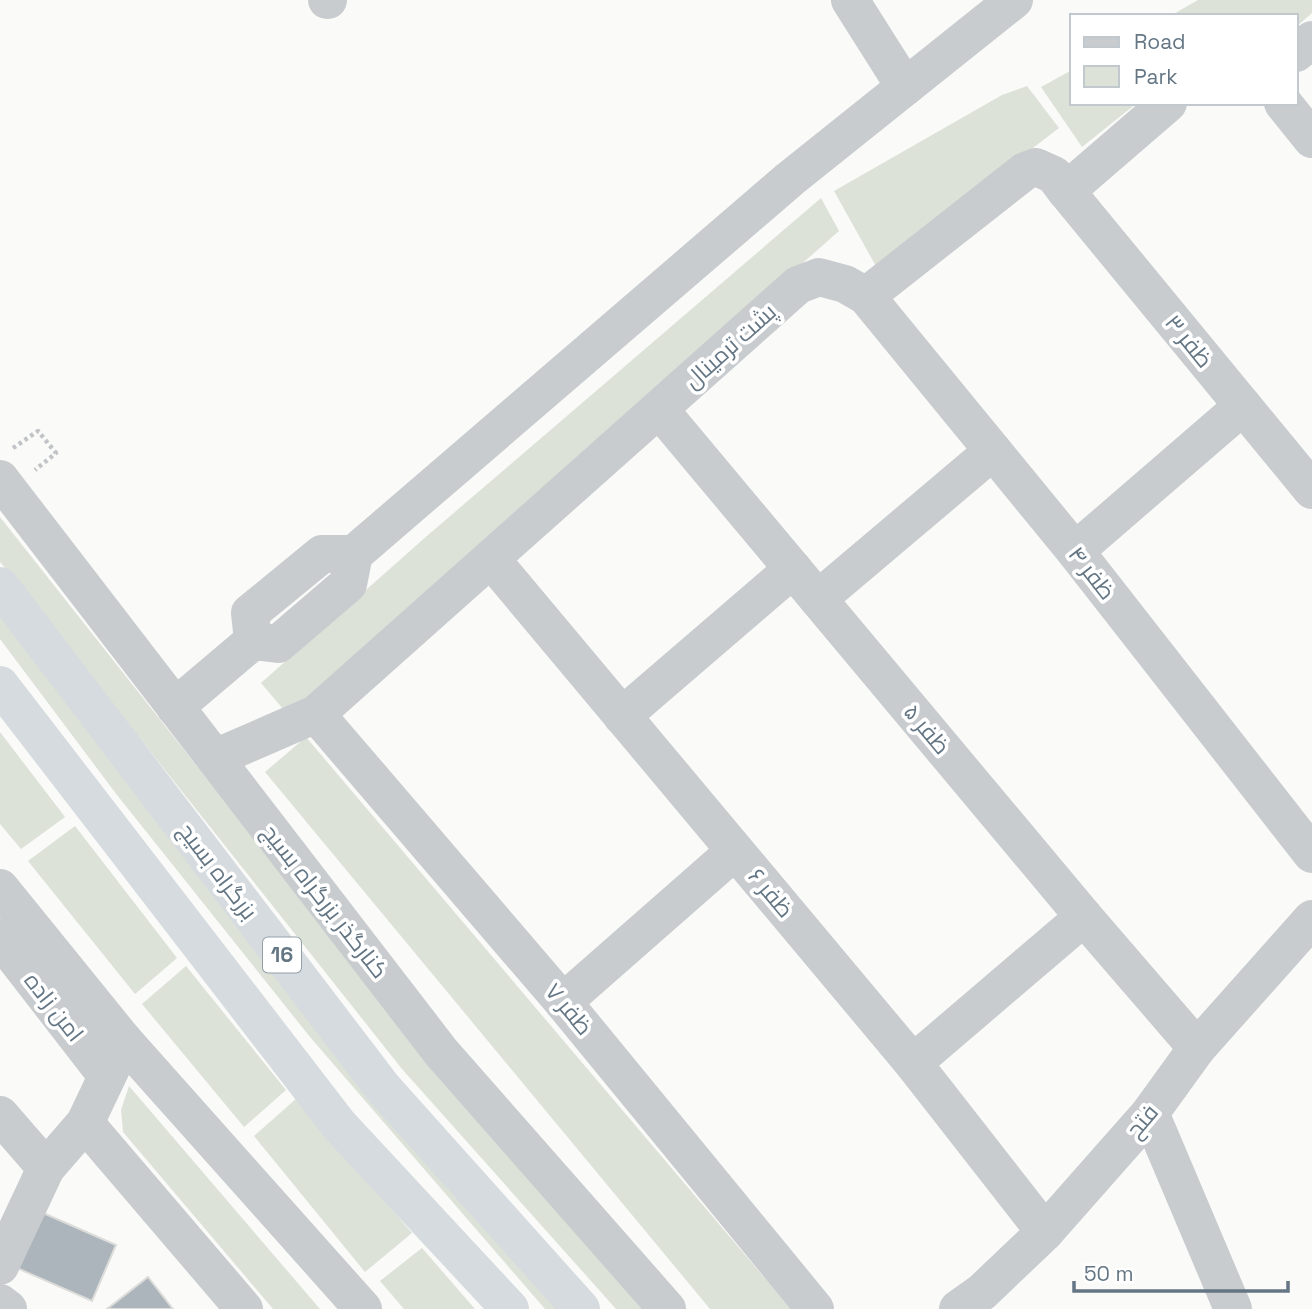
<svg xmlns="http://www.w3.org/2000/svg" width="1312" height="1309" font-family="'Space Grotesk',Cairo,sans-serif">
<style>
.green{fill:#dce2d8}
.building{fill:#acb5bb;stroke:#dcdcda;stroke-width:2}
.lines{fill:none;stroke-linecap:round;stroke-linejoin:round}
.path{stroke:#c1c4c6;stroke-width:4.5;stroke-dasharray:3.5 3.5;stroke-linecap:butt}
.minor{stroke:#c8cccf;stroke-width:38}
.highway{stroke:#d6dbdf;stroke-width:38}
.labels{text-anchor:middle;stroke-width:7;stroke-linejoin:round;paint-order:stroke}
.shield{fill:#fff;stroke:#929fa9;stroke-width:2}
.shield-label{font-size:21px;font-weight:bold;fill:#647684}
.street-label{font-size:23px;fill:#647684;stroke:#fff}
</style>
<rect width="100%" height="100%" fill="#fafaf8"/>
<g class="green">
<polygon points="1198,0 1312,0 1312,13 1296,27 1296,16 1170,16"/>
<polygon points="1072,70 1072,103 1137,103 1082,147 1041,87"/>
<polygon points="1027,86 1059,128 877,268 834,191 1002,95"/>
<polygon points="821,198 839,231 289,716 261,683 428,535"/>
<polygon points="0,517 422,1051 648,1309 616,1309 402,1069 0,562"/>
<polygon points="0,617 567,1309 545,1309 310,1037 117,795 0,639"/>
<polygon points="0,732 65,817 21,849 0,824"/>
<polygon points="306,737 791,1309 710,1309 265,772"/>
<polygon points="75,826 177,958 135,994 28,861"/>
<polygon points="186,966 286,1090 244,1127 142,1004"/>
<polygon points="129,1086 320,1309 273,1309 123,1132 121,1110"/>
<polygon points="297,1098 412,1233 365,1272 254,1136"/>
<polygon points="422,1248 475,1309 404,1309 380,1281"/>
</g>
<g class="building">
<polygon points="41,1212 116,1245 92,1301 17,1268"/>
<polygon points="148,1277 173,1309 107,1309"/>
</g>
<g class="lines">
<polyline class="path" points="13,448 38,431 56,453 35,470"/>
<g class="minor">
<polyline points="327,0 328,0"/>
<polyline points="850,0 905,87 1014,0"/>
<polyline points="1296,53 1312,40"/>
<polyline points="1283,103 1312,139"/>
<polyline points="1066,191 1312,490"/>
<polyline points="866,296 1075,551 1312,854"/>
<polyline points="659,409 1084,917 1197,1048"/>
<polyline points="0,479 441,1052 667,1309"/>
<polyline points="1075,551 1243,406"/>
<polyline points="491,559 913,1063 1045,1232"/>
<polyline points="818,599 993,451"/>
<polyline points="253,641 250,613 322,554 354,554"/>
<polyline points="175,707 253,641 278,644 348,584 354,554 790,179 905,87"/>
<polyline points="316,714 563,1002 815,1309"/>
<polyline points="622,716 793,569"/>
<polyline points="215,758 316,714 798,285 819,277 845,284 866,296 1025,171 1036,167 1054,175 1066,191 1168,103"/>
<polyline points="0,888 124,1041 363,1309"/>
<polyline points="0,938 107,1076"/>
<polyline points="563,1002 735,851"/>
<polyline points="913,1063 1084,917"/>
<polyline points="1150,1113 1233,1309"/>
<polyline points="0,1115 46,1168"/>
<polyline points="85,1123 244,1309"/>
<polyline points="0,1266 46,1168 85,1123 124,1041"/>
<polyline points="0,1303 8,1309"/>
<polyline points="958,1309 982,1292 1045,1232 1150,1113 1197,1048 1312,919"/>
</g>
<g class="highway">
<polyline points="0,586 383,1088 581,1309"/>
<polyline points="0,685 339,1125 510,1309"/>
</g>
</g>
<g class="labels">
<rect class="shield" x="263" y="937.5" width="38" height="35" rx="5"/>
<g class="shield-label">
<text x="282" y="962">16</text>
</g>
<g class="street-label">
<text transform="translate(1189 341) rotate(51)" y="8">ظفر ۳</text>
<text transform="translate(730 346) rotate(-42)" y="8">پشت ترمینال</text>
<text transform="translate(1092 573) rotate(52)" y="8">ظفر ۴</text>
<text transform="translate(927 729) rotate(50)" y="8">ظفر ۵</text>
<text transform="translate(218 871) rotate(53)" y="8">بزرگراه بسیج</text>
<text transform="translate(771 893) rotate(50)" y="8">ظفر ۶</text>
<text transform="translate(325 901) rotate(52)" y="8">کنارگذر بزرگراه بسیج</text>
<text transform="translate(54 1007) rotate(52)" y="8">امن زاده</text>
<text transform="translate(569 1009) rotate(50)" y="8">ظفر ۷</text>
<text transform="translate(1142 1121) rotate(-50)" y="8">فتح</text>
</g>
</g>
<rect x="1070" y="14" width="228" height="91" fill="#ffffff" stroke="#c1c8ce" stroke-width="2"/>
<rect x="1084" y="37" width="35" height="10" fill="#c8cccf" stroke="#c1c8ce" stroke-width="2"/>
<text x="1134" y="49" font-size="21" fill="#647684">Road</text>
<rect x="1084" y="66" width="35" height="21" fill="#dce2d8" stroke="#c1c8ce" stroke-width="2"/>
<text x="1134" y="84" font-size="21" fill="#647684">Park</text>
<path d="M1074 1281v10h214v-10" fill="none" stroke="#647684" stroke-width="3.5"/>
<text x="1084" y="1281" font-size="21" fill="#647684" stroke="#ffffff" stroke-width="5" paint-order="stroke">50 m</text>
</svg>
